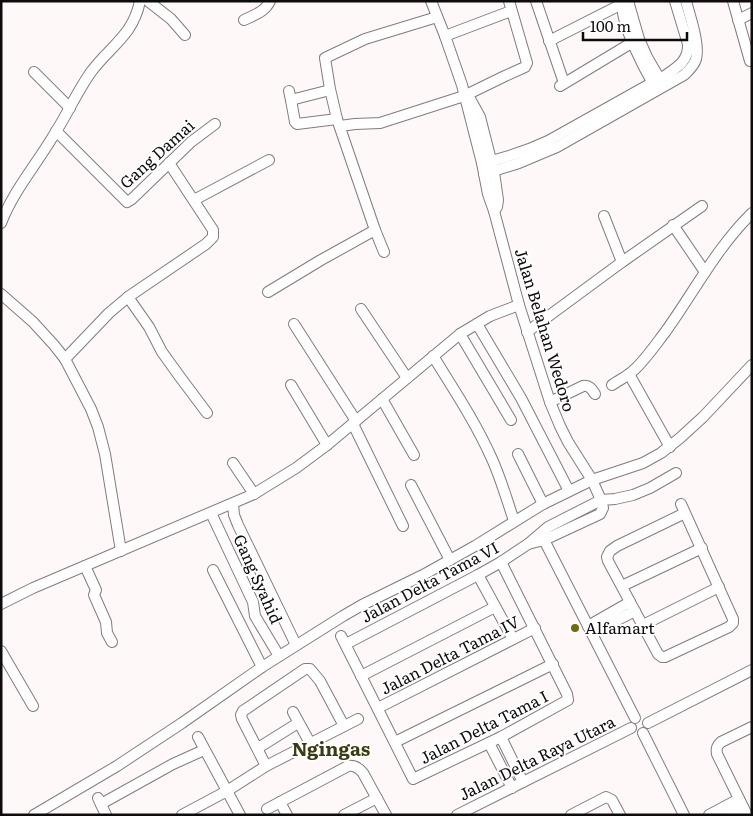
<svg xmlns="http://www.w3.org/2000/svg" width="753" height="816" font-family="Literata,serif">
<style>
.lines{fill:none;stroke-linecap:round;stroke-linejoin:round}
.minor-casing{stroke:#837b7d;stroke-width:12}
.minor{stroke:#fff;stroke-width:10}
.poi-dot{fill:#6e6c0c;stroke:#fff;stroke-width:2}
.labels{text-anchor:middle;stroke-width:4;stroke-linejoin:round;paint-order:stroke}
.street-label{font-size:16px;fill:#0d0b0b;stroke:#fff}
.poi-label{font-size:16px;fill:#0d0b0b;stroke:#fff;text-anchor:start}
.quarter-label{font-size:19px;font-weight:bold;fill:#3b3b11;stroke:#fff}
</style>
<rect width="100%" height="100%" fill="#fff8f9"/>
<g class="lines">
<defs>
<g id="minor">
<polyline points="148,1 171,19 185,35"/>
<polyline points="431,1 445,36 462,85 482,163 488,194 494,211 519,305 550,402 560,426 568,442 592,480 601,500 603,508 600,514 544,540 528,544"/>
<polyline points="536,1 564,83"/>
<path d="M 623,1 C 618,20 645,70 655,87"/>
<polyline points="628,1 639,39 647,57 662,83"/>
<polyline points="733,1 750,61"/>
<path d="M 244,20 C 254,15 265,12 270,1"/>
<polyline points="738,20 752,13"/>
<polyline points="445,36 511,11"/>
<polyline points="549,41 622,4 626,3"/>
<polyline points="34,72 70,108"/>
<polyline points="560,86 638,39"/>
<polyline points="289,91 291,100 330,90"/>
<polyline points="469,97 480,117 494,172 498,200 497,207 494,211"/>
<polyline points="291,100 295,122 297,124 337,119"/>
<polyline points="340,126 355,124 380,123 464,96 505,76 525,67 527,63 509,1"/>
<polyline points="56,131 127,202 132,199 191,142 215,124"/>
<path d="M 482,163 C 505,158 527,151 548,141 L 666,75 C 678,67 689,60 688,44 L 675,1"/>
<path d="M 484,174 L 519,163 L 557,147 L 684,75 C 689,70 694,66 696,59 C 700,44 690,17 686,1"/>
<polyline points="194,200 269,160"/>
<polyline points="604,216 622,262"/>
<path d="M 1,223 C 13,192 35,166 52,138 C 66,117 76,93 91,72 C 110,46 133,36 140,1"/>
<polyline points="673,225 705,272"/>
<polyline points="384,252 375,230 337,119 330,89 325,58 365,39 437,17"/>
<polyline points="268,292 321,260 375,230"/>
<polyline points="1,294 33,322 54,345 65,359 91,409 98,427 105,454 121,551"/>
<polyline points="128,297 149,327 162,352 180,377 207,413"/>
<polyline points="361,309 407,378"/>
<polyline points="294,324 356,421"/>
<polyline points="477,324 521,398 569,491"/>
<polyline points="527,332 622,262 702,206"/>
<polyline points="460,334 511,420"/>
<path d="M 433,356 C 454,390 476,423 492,459 C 501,479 507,500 514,521"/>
<polyline points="65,359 109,313 128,297 206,244 213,237 213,230 169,163"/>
<polyline points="629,374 670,447"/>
<polyline points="291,385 327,445"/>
<path d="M 612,385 C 619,380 628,376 634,370 C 646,359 656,344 666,331 C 694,292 717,247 752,213"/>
<polyline points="382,399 414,455"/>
<path d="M 550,402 L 583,386 C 589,385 592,389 595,394"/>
<polyline points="353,424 403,526"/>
<polyline points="518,454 543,504"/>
<polyline points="233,463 254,494"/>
<polyline points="411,485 450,560"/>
<polyline points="233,504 234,515 238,525 296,645"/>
<polyline points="681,504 733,619 733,623 729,627 665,657 662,657 658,654 608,561 607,557 610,551 617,546 685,513"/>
<polyline points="211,513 253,602 255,616 279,656"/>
<polyline points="542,536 635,718"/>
<polyline points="85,566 96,590 94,595 106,622 107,633 112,642"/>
<polyline points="213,570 262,667"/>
<polyline points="478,575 513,639"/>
<polyline points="622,586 702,548"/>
<polyline points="1,604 33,588 254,494 296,468 327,445 460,334 490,316 519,305"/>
<polyline points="643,625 719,587"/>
<polyline points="588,626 630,602"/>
<polyline points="592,633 635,611"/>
<polyline points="341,636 413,779 501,737 568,700 567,694 501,562"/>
<polyline points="346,644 478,575 501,562 528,544 548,527 601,500 615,499 633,495 650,488 676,473"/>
<polyline points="1,651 33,706"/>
<polyline points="361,676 495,607"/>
<polyline points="378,708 535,628"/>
<polyline points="293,712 310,743"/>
<polyline points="648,723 752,670"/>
<polyline points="643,733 684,815"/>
<polyline points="198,737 240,815"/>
<polyline points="501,737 523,782"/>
<polyline points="395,742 553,664"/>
<polyline points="489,743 512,788"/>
<polyline points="258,748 298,723"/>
<polyline points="266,766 242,719 241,715 243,711 305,669 310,669 320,681 344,726"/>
<polyline points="98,798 106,815"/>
<polyline points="280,802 287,815"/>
<polyline points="101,804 173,764 204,750"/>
<path d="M 267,809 L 348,766 C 355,765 359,768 363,773 L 386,815"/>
<polyline points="34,815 117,766 182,723 262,667 343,616 362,605 423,575 475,546 543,504 592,480 643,463 661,453 680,438 703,417 752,365"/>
<polyline points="182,815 227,791 266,766 358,719"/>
<polyline points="344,815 377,798"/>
<polyline points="457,815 631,728"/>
<polyline points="571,815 606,797 612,800 620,815"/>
<polyline points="709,815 739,799"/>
<polyline points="727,815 743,807"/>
<path d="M 747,815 L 717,754 C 716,748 717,746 721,742 L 752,727"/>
</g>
</defs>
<use href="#minor" class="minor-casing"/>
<use href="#minor" class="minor"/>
</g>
<circle class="poi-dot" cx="575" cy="628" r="5"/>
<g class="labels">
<g class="street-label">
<text transform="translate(157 154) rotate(-42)" y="6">Gang Damai</text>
<text transform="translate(545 330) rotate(73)" y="6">Jalan Belahan Wedoro</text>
<text transform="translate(258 579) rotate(66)" y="6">Gang Syahid</text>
<text transform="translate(430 582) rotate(-28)" y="6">Jalan Delta Tama VI</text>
<text transform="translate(450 655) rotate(-27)" y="6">Jalan Delta Tama IV</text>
<text transform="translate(484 727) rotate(-27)" y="6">Jalan Delta Tama I</text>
<text transform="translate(537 758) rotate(-26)" y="6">Jalan Delta Raya Utara</text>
</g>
<g class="poi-label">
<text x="585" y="634">Alfamart</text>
</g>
<g class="quarter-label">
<text x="331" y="756">Ngingas</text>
</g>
</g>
<rect width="753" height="816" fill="none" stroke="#0d0b0b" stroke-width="5"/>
<path d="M583 32v8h104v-8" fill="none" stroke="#0d0b0b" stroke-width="2.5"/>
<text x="590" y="32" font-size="15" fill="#0d0b0b" stroke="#ffffff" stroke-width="4" paint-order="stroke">100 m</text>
</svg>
